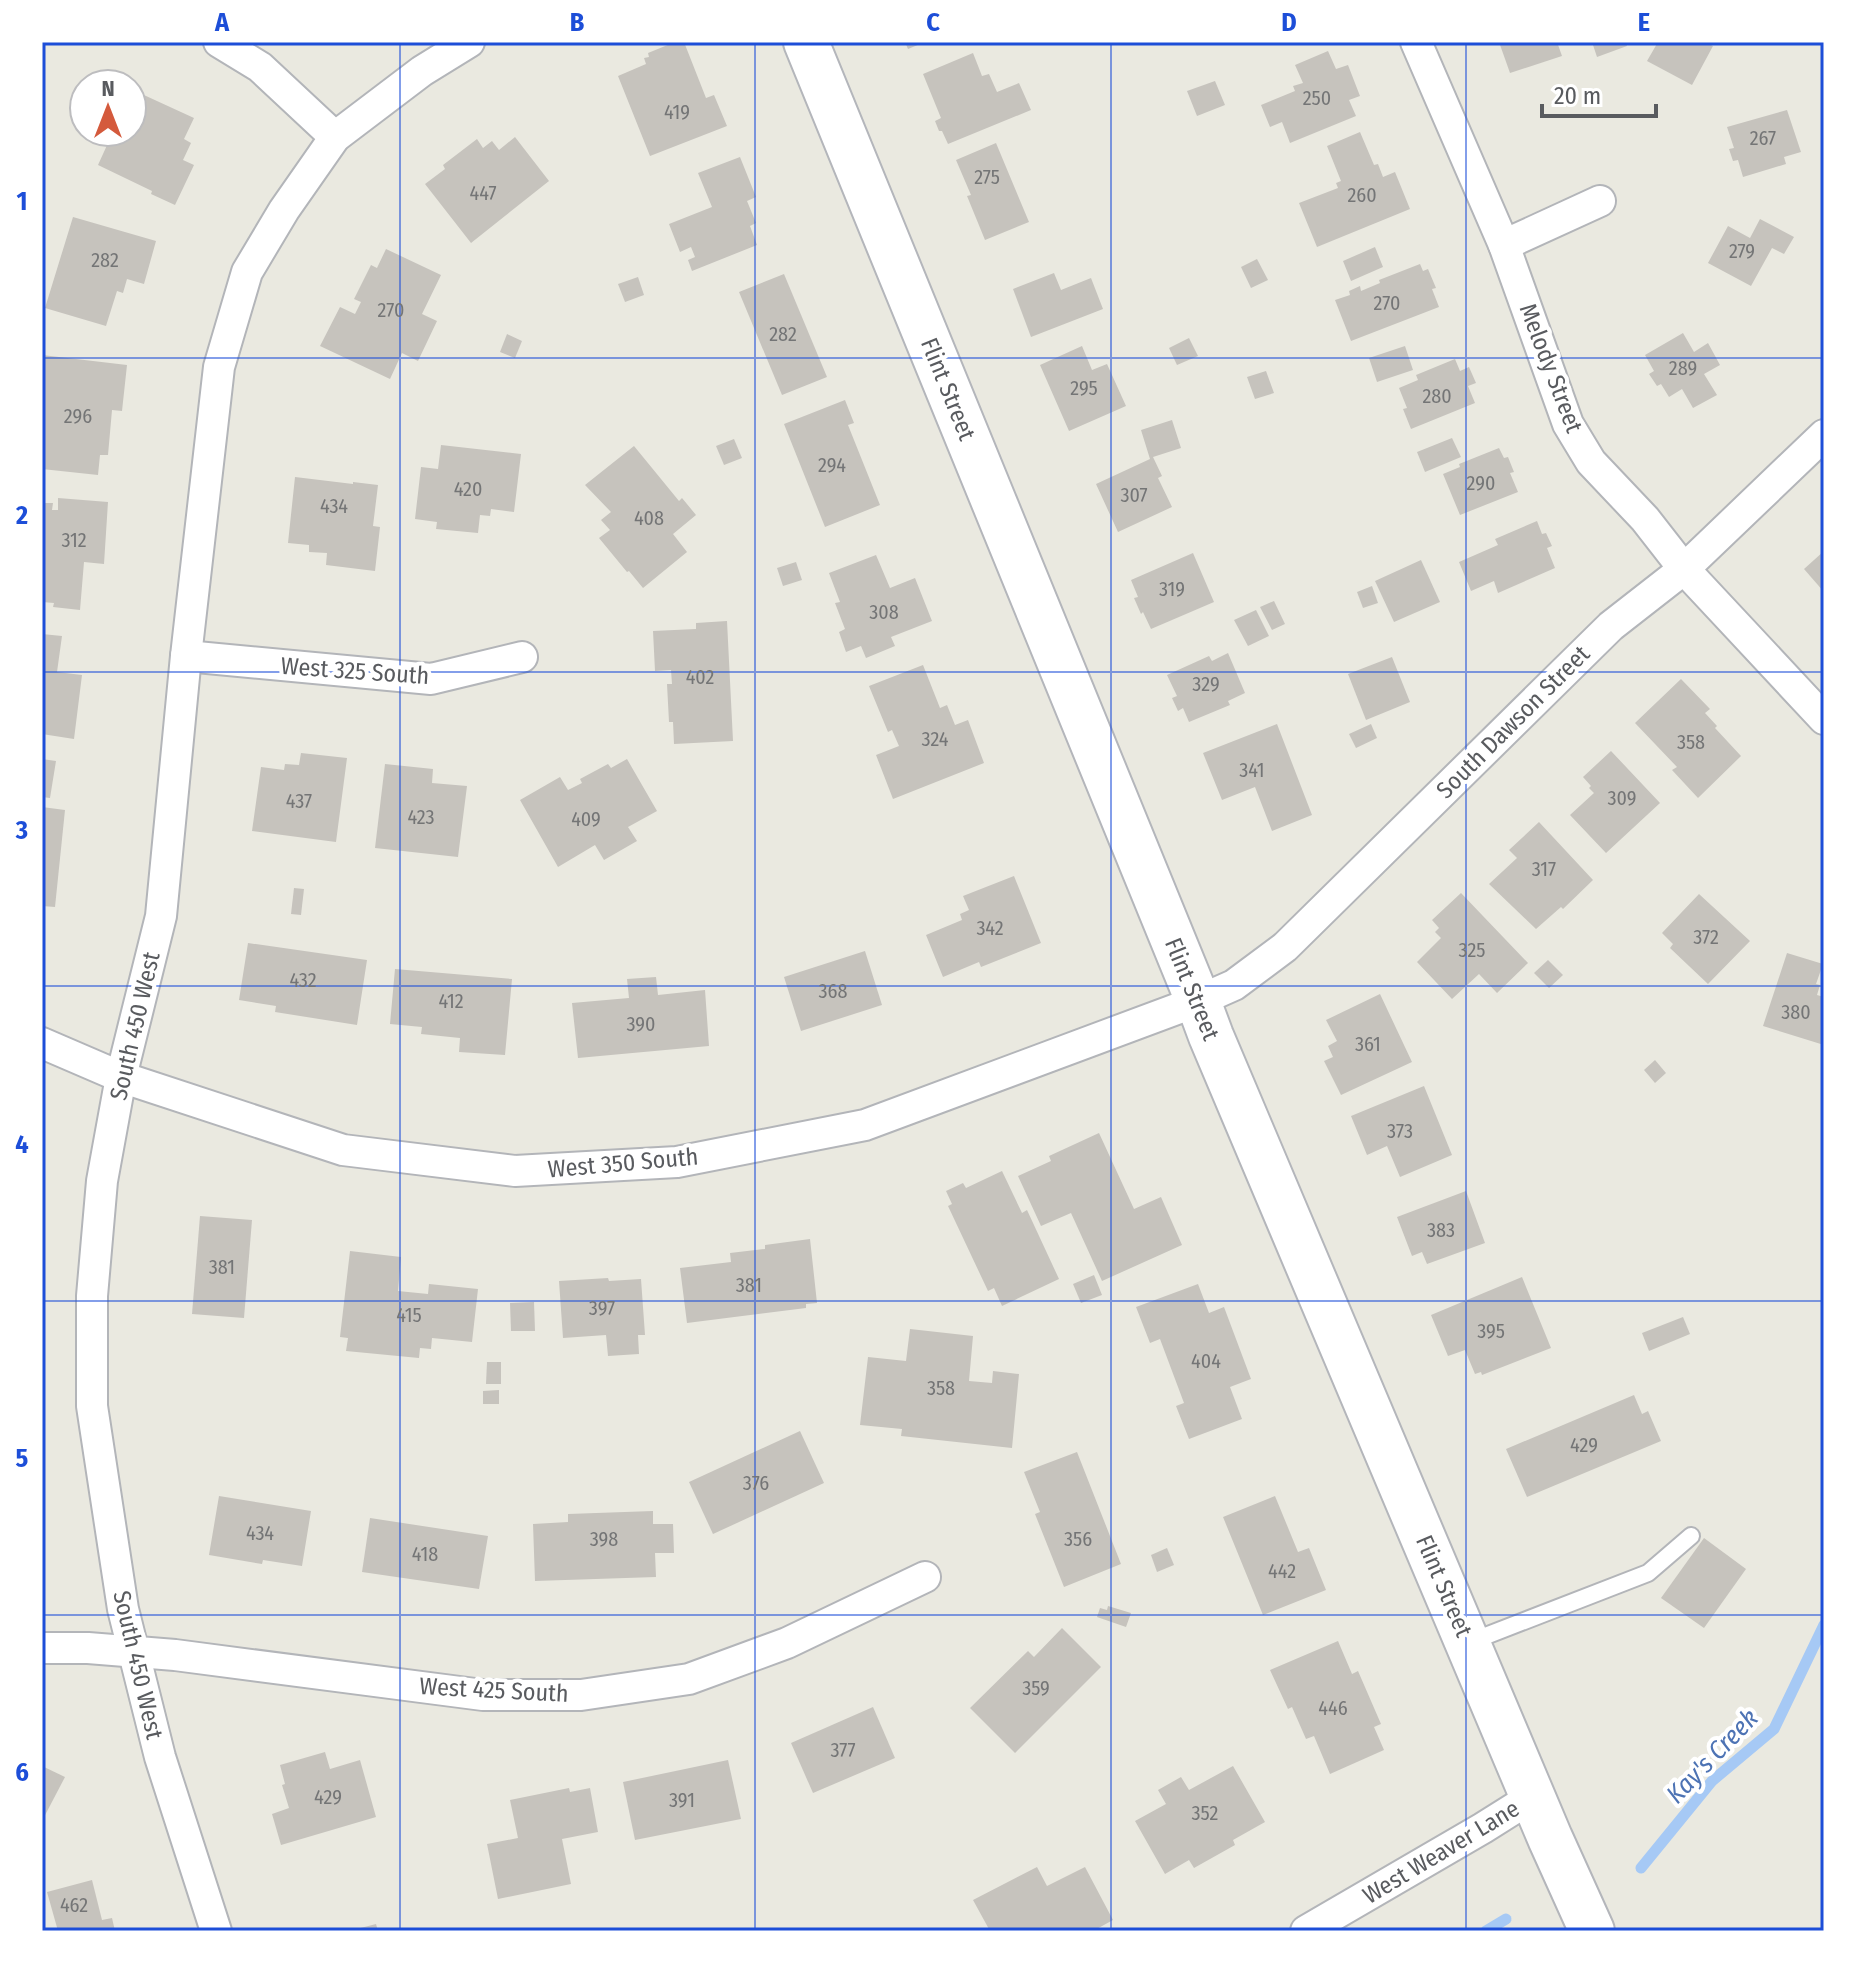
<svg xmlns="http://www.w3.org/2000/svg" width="1866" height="1973" font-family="'Fira Sans Condensed',sans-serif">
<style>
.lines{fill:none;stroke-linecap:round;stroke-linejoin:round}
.stream{stroke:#a6c9f5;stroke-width:11}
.building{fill:#c6c3bd}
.lane-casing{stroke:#b3b5b9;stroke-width:20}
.street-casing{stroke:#b3b5b9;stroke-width:34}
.secondary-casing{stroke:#b4b6bb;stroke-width:48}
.lane{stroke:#fff;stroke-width:16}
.street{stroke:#fff;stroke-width:30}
.secondary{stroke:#fff;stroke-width:44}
.grid{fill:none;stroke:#1d4ed8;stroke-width:2;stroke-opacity:0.55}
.labels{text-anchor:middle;stroke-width:8;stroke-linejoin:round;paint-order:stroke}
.number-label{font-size:20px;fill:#747576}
.street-label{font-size:24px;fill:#595b5f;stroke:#fff}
.water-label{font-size:26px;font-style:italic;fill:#4d73b4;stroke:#fff}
.neatline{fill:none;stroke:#1d4ed8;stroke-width:3}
.grid-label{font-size:26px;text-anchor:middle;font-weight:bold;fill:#1d4ed8}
</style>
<rect width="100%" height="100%" fill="#eae9e0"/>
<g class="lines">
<g class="stream">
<polyline points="1641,1868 1712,1781 1774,1729 1824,1625"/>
<polyline points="1486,1931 1506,1919"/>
</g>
</g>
<g class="building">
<polygon points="675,42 684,42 706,98 714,95 727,126 650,156 618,76 646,64 644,58 649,57 648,53"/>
<polygon points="905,42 925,42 908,49"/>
<polygon points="1499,42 1557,42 1562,56 1510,73"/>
<polygon points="1592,42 1626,42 1627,46 1597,57"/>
<polygon points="1658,42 1708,42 1707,43 1713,46 1692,85 1647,61"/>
<polygon points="1328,51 1336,69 1348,65 1360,96 1349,100 1356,116 1290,143 1282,122 1270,127 1261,105 1295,91 1293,86 1303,83 1295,65"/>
<polygon points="973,53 982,76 989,74 997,92 1019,83 1031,110 948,144 942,131 939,131 935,121 941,118 923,74"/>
<polygon points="1215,81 1225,105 1197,116 1187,91"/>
<polygon points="133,90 194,118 184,139 191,143 183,160 194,165 175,205 151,194 152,191 98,165 113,132 132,132"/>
<polygon points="1787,110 1801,152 1784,157 1786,164 1743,177 1738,160 1733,161 1729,149 1734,148 1727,127"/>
<polygon points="1360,132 1374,165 1378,164 1383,177 1395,172 1410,209 1317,247 1299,203 1338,188 1336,183 1341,181 1327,146"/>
<polygon points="515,137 549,181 471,243 425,184 445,169 443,165 477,139 483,148 492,141 499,150"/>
<polygon points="996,143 1029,222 985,240 967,196 971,195 956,160"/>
<polygon points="740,157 756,197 747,201 756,223 750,226 757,245 692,271 688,260 695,257 691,247 680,252 669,224 712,207 698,173"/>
<polygon points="73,217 156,241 144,284 127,279 123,293 117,291 106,326 45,308"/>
<polygon points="1760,219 1794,237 1784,254 1772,248 1751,286 1708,263 1728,226 1750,238"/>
<polygon points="1375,247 1383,267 1351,281 1343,261"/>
<polygon points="386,249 441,275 422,314 437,321 418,361 402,353 390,379 320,346 340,307 355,314 361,302 354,299 371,265 377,268"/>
<polygon points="1257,259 1268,280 1251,288 1241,267"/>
<polygon points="1420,264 1423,271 1428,269 1436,288 1432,289 1439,307 1351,341 1335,300 1350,295 1349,291 1360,286 1361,291 1380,283 1379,280"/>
<polygon points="1054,273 1061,290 1091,278 1103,309 1031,337 1013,289"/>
<polygon points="784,274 827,377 782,395 739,292"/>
<polygon points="638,277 644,295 625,302 618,284"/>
<polygon points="1683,333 1694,352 1708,343 1720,365 1704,374 1717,395 1693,408 1682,389 1669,397 1661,384 1657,386 1649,374 1654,371 1645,355"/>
<polygon points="507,334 522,341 515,358 500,352"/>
<polygon points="1189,338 1198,356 1177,365 1169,348"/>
<polygon points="1082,346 1092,370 1107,364 1126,406 1069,431 1040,365"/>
<polygon points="1405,346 1413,370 1377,382 1369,358"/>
<polygon points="42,355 127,365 122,411 112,410 108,455 100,455 98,475 42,469 42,439 45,408 42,408"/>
<polygon points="1455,359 1460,371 1469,367 1476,383 1468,386 1475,403 1411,429 1403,409 1407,408 1399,388 1418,380 1416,375"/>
<polygon points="1266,371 1274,393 1255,399 1247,377"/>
<polygon points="845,400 854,423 848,425 880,505 825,527 784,424"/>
<polygon points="1172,420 1181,448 1153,457 1162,476 1158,478 1172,507 1118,532 1096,484 1150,459 1141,430"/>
<polygon points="1452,438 1461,457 1425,472 1417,452"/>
<polygon points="734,439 742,458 724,465 716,446"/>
<polygon points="441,445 521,454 514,512 491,509 490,516 480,515 478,533 436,529 437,522 415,519 421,467 438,469"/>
<polygon points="634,446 679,501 682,498 696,515 673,534 687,552 643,588 629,571 627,572 599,538 610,530 601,520 611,512 585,485"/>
<polygon points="1499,448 1504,458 1508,457 1514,472 1510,473 1518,492 1460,515 1443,474 1460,467 1459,464"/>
<polygon points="295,477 353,484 353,482 378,485 373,526 380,527 375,571 326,565 327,553 309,552 309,545 288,543"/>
<polygon points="58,498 108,502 104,564 84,562 80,610 53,607 54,603 42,602 42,503 53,503 52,510 58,510"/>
<polygon points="1537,521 1542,534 1546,533 1552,546 1547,548 1555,568 1498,593 1494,581 1471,591 1459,562 1498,545 1495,539"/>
<polygon points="1824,551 1824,592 1804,569"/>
<polygon points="1193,553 1214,602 1151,629 1143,612 1141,614 1134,598 1138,597 1131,580"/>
<polygon points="876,555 890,588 915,578 932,621 891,637 895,646 866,658 861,646 846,652 839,632 845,629 835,603 840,602 829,573"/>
<polygon points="1421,560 1440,602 1394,622 1375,581"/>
<polygon points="796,562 802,580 783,586 777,568"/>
<polygon points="1372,586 1378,603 1363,608 1357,592"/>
<polygon points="1274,601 1285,624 1272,630 1260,607"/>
<polygon points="1256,610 1269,636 1248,646 1234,620"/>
<polygon points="727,621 733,741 674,744 673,722 669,722 667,684 672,684 671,670 655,671 653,631 696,629 696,623"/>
<polygon points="42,634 62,636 57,672 82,675 74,739 42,734"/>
<polygon points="1228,653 1245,693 1228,701 1230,705 1189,722 1183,708 1178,711 1172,698 1177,696 1167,675 1209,656 1212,661"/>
<polygon points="1392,657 1410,702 1366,720 1348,674"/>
<polygon points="923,665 940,708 947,705 955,725 968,720 984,763 893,799 876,755 899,746 892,730 888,732 869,686"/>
<polygon points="1681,679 1710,709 1705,713 1717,726 1715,728 1741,756 1698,798 1672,770 1677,767 1635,723"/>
<polygon points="1277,724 1312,815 1272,831 1255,787 1222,800 1203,753"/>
<polygon points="1371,724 1377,738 1356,748 1349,734"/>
<polygon points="1611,751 1660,803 1606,853 1570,815 1594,793 1589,788 1591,786 1583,777"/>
<polygon points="301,753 347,758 336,842 252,831 261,767 284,770 285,764 299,765"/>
<polygon points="42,759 56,761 50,798 42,797"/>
<polygon points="627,759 657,811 628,827 637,841 604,860 595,845 558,867 520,800 560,777 568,790 582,783 580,779 608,764 611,768"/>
<polygon points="385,764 433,769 432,783 467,786 458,857 375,848"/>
<polygon points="42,807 65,810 55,907 42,906"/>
<polygon points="1539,822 1593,880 1563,909 1561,907 1536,929 1489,884 1517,858 1509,850"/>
<polygon points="1014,876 1041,943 981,967 979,962 943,977 926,935 962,920 960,914 969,910 963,896"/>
<polygon points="294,888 304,889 301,915 291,914"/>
<polygon points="1461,893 1528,963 1497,993 1479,974 1452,999 1417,962 1441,938 1435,932 1439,928 1432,920"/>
<polygon points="1699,894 1750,941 1708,984 1670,948 1673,944 1662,933"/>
<polygon points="248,943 367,960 357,1025 275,1012 276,1006 239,1000"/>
<polygon points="865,951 882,1005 801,1031 784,977"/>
<polygon points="1787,953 1823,964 1816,984 1820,985 1817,995 1824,997 1824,1045 1763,1026"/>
<polygon points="1548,960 1563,975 1549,988 1534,973"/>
<polygon points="395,969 512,979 505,1055 459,1052 460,1038 421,1034 422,1027 390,1024"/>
<polygon points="656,977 658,995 705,990 709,1046 578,1058 572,1003 629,998 627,979"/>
<polygon points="1380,994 1412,1062 1341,1095 1324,1061 1333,1057 1328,1046 1337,1041 1326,1020"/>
<polygon points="1655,1060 1666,1073 1655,1083 1644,1070"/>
<polygon points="1424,1086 1452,1155 1400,1177 1387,1146 1367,1155 1351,1116"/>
<polygon points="1099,1133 1134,1209 1161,1197 1182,1245 1102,1281 1071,1213 1041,1226 1018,1176 1051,1161 1049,1156"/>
<polygon points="1002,1171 1022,1213 1027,1210 1059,1279 1002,1306 994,1288 988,1291 948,1206 952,1204 946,1191 963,1183 966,1188"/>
<polygon points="1466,1191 1485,1243 1427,1264 1422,1252 1412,1256 1397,1217"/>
<polygon points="200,1216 252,1220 244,1318 192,1314"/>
<polygon points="810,1239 817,1303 806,1304 806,1308 687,1323 680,1268 731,1262 730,1253 765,1249 765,1245"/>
<polygon points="350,1251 401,1257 398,1291 428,1294 429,1284 478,1289 472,1342 432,1338 431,1349 420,1348 419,1358 346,1351 348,1338 340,1337"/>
<polygon points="1094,1275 1102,1295 1081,1303 1073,1284"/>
<polygon points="1522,1277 1551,1348 1482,1375 1481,1372 1475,1374 1465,1350 1448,1356 1431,1315"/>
<polygon points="608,1278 609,1281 641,1279 645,1335 638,1335 639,1354 608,1356 606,1335 563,1338 559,1281"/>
<polygon points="1198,1284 1209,1313 1224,1307 1251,1379 1230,1387 1242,1419 1189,1439 1176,1406 1184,1403 1160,1339 1150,1343 1136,1307"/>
<polygon points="534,1302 535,1331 511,1331 510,1303"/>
<polygon points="1683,1317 1690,1334 1649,1351 1642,1333"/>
<polygon points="910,1329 973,1336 969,1381 992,1383 993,1371 1019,1374 1012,1448 901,1436 902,1429 860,1425 868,1357 906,1361"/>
<polygon points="487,1362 501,1362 501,1384 486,1384"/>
<polygon points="499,1390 499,1404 483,1404 483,1391"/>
<polygon points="1634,1395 1642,1414 1648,1411 1661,1441 1527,1497 1506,1449"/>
<polygon points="800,1431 824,1483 713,1534 689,1482"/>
<polygon points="1077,1452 1121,1564 1064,1587 1035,1514 1040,1512 1024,1472"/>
<polygon points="219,1496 311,1511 302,1566 263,1560 262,1564 209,1555"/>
<polygon points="1275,1496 1298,1552 1309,1548 1326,1590 1263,1615 1223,1517"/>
<polygon points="653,1511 653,1524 673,1524 674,1553 655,1553 656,1577 535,1581 533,1524 568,1522 568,1514"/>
<polygon points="370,1518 488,1536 479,1589 362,1572"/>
<polygon points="1704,1538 1746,1569 1704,1628 1661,1598"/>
<polygon points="1167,1548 1174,1565 1157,1572 1151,1555"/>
<polygon points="1108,1606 1131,1613 1126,1627 1097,1617 1100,1608 1107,1610"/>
<polygon points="1062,1628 1101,1667 1015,1753 970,1708 1028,1651 1034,1657"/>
<polygon points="1338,1641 1352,1674 1358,1671 1381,1724 1374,1727 1384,1750 1330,1774 1314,1736 1306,1739 1292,1707 1288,1709 1270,1670"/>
<polygon points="873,1707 895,1758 813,1793 791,1743"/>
<polygon points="325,1752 330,1769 360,1760 376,1817 281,1845 272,1814 289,1808 282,1785 285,1784 280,1765"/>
<polygon points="728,1760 741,1819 635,1840 623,1782"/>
<polygon points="42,1766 65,1777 42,1821"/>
<polygon points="1233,1766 1265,1822 1233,1840 1235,1845 1194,1868 1189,1860 1165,1874 1135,1821 1166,1804 1158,1790 1181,1777 1189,1790"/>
<polygon points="569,1788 570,1792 590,1788 598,1832 562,1839 571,1884 498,1899 487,1844 518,1838 510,1800"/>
<polygon points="1037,1867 1047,1886 1085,1867 1113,1920 1093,1931 990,1931 973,1900"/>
<polygon points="92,1880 102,1920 112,1918 115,1931 58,1931 47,1892"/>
<polygon points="376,1924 378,1931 353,1931 353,1930"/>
</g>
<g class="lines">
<defs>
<polyline id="lane" points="1470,1642 1648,1573 1691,1536"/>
<g id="street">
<polyline points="219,42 260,67 335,137"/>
<polyline points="1416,42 1504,245 1568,424 1591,462 1645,519 1684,569 1824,719"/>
<polyline points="1504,245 1600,201"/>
<polyline points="186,656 431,679 522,657"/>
<polyline points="42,1043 121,1077 343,1150 515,1171 677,1162 865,1125 1198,1001 1234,985 1285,947 1611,626 1684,569 1824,435"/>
<polyline points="42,1648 88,1648 175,1655 483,1695 581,1695 689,1679 787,1643 925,1577"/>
<polyline points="216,1931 160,1757 123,1609 92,1406 92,1296 102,1181 121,1077 161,916 186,656 219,367 247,272 284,210 335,137 422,71 469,42"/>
<polyline points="1306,1931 1483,1828 1534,1796"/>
</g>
<polyline id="secondary" points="806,42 1198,1001 1211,1036 1550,1838 1592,1931"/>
</defs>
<use href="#lane" class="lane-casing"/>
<use href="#street" class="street-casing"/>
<use href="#secondary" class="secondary-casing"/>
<use href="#lane" class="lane"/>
<use href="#street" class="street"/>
<use href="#secondary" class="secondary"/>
</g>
<path class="grid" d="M 400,42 L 400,1931M 755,42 L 755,1931M 1111,42 L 1111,1931M 1466,42 L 1466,1931M 42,358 L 1824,358M 42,672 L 1824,672M 42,986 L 1824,986M 42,1301 L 1824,1301M 42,1615 L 1824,1615"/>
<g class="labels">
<g class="number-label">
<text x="1317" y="105">250</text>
<text x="677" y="119">419</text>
<text x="1763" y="145">267</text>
<text x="987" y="184">275</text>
<text x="483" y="200">447</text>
<text x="1362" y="202">260</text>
<text x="1742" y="258">279</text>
<text x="105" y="267">282</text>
<text x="1387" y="310">270</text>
<text x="391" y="317">270</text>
<text x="783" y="341">282</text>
<text x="1683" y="375">289</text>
<text x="1084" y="395">295</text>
<text x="1437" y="403">280</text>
<text x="78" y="423">296</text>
<text x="832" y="472">294</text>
<text x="1481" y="490">290</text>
<text x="468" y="496">420</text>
<text x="1134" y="502">307</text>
<text x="334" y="513">434</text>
<text x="649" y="525">408</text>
<text x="74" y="547">312</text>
<text x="1172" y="596">319</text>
<text x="884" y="619">308</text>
<text x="700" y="684">402</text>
<text x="1206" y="691">329</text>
<text x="935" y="746">324</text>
<text x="1691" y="749">358</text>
<text x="1252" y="777">341</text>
<text x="1622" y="805">309</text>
<text x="299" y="808">437</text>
<text x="421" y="824">423</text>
<text x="586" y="826">409</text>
<text x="1544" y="876">317</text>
<text x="990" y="935">342</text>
<text x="1706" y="944">372</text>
<text x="1472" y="957">325</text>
<text x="303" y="987">432</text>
<text x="833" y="998">368</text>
<text x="451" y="1008">412</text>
<text x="1796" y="1019">380</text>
<text x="641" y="1031">390</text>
<text x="1368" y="1051">361</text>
<text x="1400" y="1138">373</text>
<text x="1441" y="1237">383</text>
<text x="222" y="1274">381</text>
<text x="749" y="1292">381</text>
<text x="602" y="1315">397</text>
<text x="409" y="1322">415</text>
<text x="1491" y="1338">395</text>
<text x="1206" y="1368">404</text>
<text x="941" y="1395">358</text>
<text x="1584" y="1452">429</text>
<text x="756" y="1490">376</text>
<text x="260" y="1540">434</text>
<text x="604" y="1546">398</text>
<text x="1078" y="1546">356</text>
<text x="425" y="1561">418</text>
<text x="1282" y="1578">442</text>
<text x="1036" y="1695">359</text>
<text x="1333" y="1715">446</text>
<text x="843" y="1757">377</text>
<text x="328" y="1804">429</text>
<text x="682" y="1807">391</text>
<text x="1205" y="1820">352</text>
<text x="74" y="1912">462</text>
</g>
<g class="street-label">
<text transform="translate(1551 368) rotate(69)" y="8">Melody Street</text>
<text transform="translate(948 389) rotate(68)" y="8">Flint Street</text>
<text transform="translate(355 671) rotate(4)" y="8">West 325 South</text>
<text transform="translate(1513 722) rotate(-45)" y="8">South Dawson Street</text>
<text transform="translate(1192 989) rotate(68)" y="8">Flint Street</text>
<text transform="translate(135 1026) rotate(-77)" y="8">South 450 West</text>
<text transform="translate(623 1163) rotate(-5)" y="8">West 350 South</text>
<text transform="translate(1444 1586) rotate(67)" y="8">Flint Street</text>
<text transform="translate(138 1665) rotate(77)" y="8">South 450 West</text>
<text transform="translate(494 1690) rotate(3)" y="8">West 425 South</text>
<text transform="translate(1441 1852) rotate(-31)" y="8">West Weaver Lane</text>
</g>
<g class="water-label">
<text transform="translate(1712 1756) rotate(-46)" y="9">Kay's Creek</text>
</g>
</g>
<rect width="1866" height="1973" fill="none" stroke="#ffffff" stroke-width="88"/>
<g transform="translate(108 108)"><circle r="38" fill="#ffffff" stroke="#bdbdbf" stroke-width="2"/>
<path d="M0-6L14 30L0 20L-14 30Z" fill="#d45a3c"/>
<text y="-12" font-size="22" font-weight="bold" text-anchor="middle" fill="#595b5f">N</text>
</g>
<path d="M1542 104v12h114v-12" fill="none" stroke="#595b5f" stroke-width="4"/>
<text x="1554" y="104" font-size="24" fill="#595b5f" stroke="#ffffff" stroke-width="6" paint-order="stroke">20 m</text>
<rect x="44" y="44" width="1778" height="1885" class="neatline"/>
<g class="grid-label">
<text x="222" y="31">A</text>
<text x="577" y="31">B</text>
<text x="933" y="31">C</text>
<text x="1289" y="31">D</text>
<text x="1644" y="31">E</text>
<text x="22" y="210">1</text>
<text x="22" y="524">2</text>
<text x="22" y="839">3</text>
<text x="22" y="1153">4</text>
<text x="22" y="1467">5</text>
<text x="22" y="1781">6</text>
</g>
</svg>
